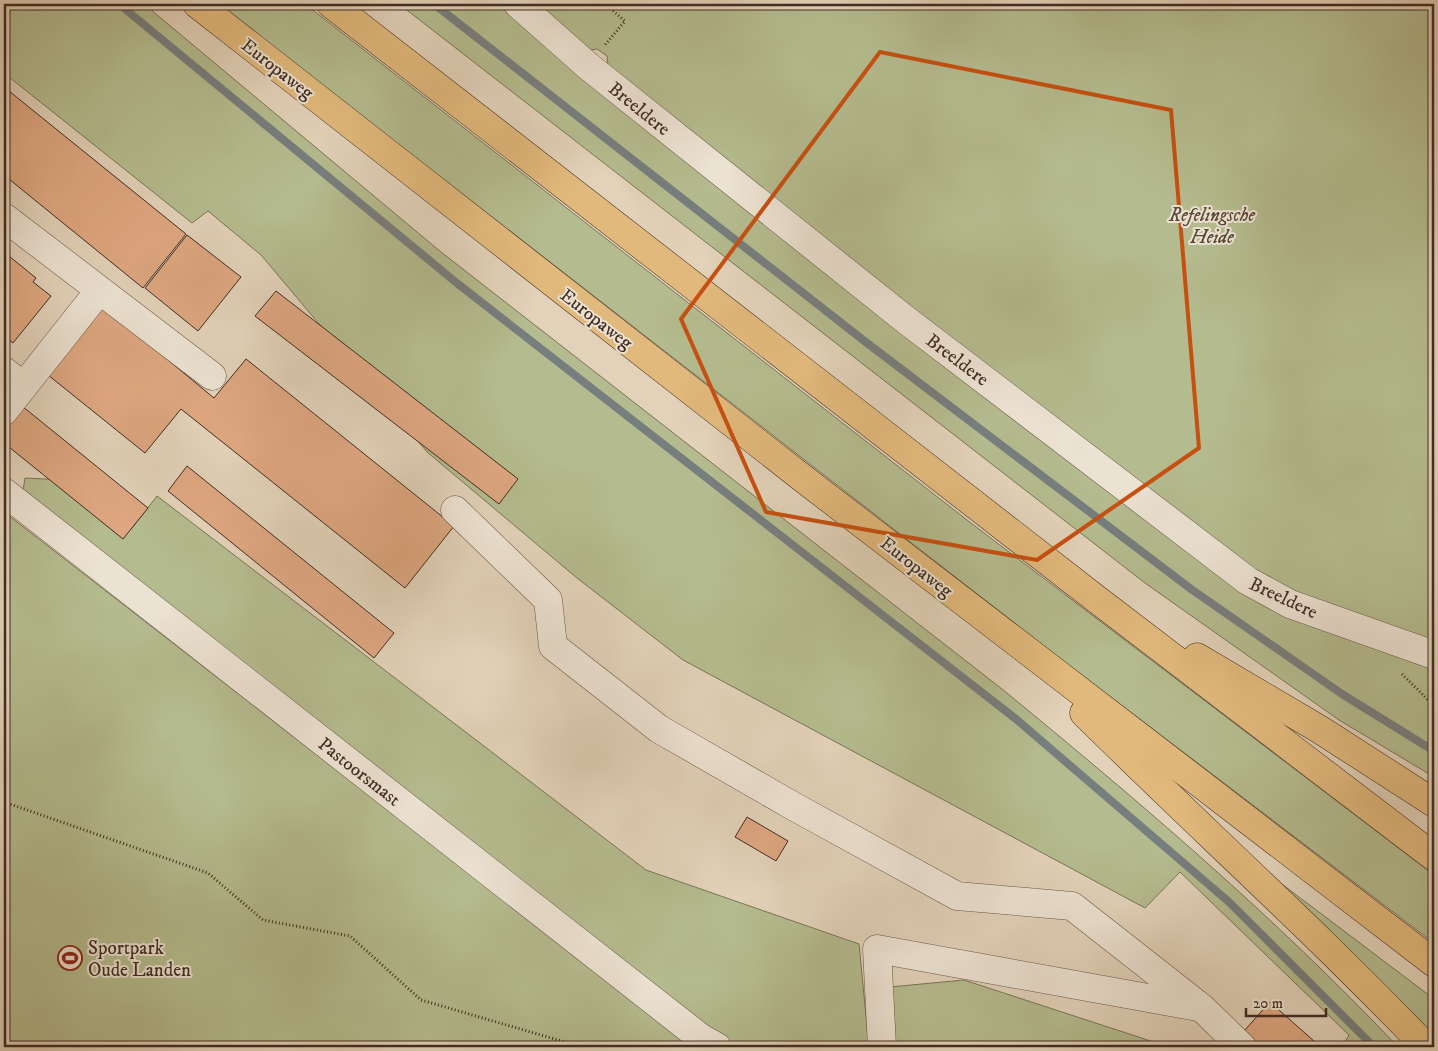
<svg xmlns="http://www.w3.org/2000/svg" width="1438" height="1051" font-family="'IM FELL DW Pica',serif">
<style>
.green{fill:#b4bb8e;stroke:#7a7458}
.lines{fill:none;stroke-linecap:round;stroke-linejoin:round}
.stream{stroke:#777e7e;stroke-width:8}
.building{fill:#dea781;stroke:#412c23}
.minor-casing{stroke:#695648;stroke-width:29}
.highway-casing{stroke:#412c23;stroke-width:29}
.path{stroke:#412c23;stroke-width:3;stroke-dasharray:1 2.5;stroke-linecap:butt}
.minor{stroke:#ece2d2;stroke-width:28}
.highway{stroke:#e1b97c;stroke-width:28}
.marked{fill:none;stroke:#c75011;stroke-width:4;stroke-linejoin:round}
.labels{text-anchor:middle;stroke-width:4;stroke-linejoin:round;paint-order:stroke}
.street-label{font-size:19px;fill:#412c23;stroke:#ece2d2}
.park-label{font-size:19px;font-style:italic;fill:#584938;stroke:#ece2d2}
.poi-label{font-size:19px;fill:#412c23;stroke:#ece2d2;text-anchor:start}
</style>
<rect width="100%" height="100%" fill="#e2d2b9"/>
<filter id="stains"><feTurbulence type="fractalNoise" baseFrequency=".004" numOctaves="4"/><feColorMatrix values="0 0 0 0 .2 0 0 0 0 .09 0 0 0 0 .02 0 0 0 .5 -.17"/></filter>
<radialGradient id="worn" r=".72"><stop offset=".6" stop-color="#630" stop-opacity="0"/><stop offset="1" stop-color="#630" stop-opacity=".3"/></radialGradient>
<g class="green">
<path d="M 4,4 L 144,4 L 441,252 L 1002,689 C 1140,802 1275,917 1398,1047 L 1342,1047 L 1349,1035 L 1180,872 L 1145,908 L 683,660 L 577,578 L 427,452 L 261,255 L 208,211 L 192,223 L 4,73 Z"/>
<polygon points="218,4 305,4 967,520 1434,875 1434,943 1057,656"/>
<polygon points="399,4 498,4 535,36 1241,567 609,75 607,56 597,49 584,51 518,4 1434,4 1434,777 1339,720 1145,583"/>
<polygon points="25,478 66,480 132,528 157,496 646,870 859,944 869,1047 741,1047 722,1037 22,497"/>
<polygon points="4,512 682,1038 697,1047 4,1047"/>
<polygon points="1250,860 1434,999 1434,1040"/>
<polygon points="964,980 1169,1047 893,1047 890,987"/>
</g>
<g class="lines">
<g class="stream">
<polyline points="119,4 458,284 1016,719 1229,902 1374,1047"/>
<polyline points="434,4 867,343 1191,589 1342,694 1434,751"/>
</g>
</g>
<g class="building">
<polygon points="4,87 186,234 143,288 4,175"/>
<polygon points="187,235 241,277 198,331 145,288"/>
<polygon points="4,252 36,278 33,282 51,296 13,343 9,340 4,342"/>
<polygon points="276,291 518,479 499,504 255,316"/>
<polygon points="104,307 214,398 246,359 454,526 405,588 181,409 145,453 48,375"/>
<polygon points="22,406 148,508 123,539 4,443 4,429"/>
<polygon points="187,466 394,633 374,658 168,491"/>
<polygon points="747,817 788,841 776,861 735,837"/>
<polygon points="1270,1002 1315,1042 1310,1047 1251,1047 1256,1042 1244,1031"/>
</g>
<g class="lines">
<defs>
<g id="minor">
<polyline points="518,4 588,66 906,320 1248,581 1290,604 1434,655"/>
<polyline points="4,217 212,376"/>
<polyline points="4,371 23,386"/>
<polyline points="4,411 99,291"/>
<polyline points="4,492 701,1038 717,1047"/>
<polyline points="455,510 548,600 553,646 659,729 793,806 957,896 1072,906 1202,1008 1242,1047"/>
<polyline points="882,1047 877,949 1198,1007"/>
</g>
<g id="highway">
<polyline points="197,4 805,480 1434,963"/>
<polyline points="331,4 1095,598 1434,857"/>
<polyline points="1197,657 1319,729 1434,803"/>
<path d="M 1084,713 C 1197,825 1316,932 1426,1047"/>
</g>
</defs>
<use href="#minor" class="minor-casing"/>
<use href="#highway" class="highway-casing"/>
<g class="path">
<polyline points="605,4 625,21 605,45"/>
<polyline points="1402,674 1434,706"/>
<polyline points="4,802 208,873 263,920 350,936 421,1000 575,1045 591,1047"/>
</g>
<use href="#minor" class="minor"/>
<use href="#highway" class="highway"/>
</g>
<path class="marked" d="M 880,52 L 1171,110 L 1199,448 L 1037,560 L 766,512 L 681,319 Z"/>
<defs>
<symbol id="stadium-ring" viewBox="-11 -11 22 22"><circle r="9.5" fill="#ece2d2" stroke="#8f2418" stroke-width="1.5"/><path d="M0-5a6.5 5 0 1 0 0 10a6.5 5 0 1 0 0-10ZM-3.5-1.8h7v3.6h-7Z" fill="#8f2418"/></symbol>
</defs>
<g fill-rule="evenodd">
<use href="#stadium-ring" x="56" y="944" width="28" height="28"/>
</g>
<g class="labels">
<g class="street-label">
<text transform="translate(278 68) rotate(38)" y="7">Europaweg</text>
<text transform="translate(640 108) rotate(39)" y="7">Breeldere</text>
<text transform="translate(597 318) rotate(38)" y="7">Europaweg</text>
<text transform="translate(958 359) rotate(37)" y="7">Breeldere</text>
<text transform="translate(917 566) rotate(38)" y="7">Europaweg</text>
<text transform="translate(1284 597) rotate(25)" y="7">Breeldere</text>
<text transform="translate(360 771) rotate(38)" y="7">Pastoorsmast</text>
</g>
<g class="park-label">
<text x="1212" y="221">Refelingsche<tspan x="1212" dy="22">Heide</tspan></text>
</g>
<g class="poi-label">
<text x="88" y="954">Sportpark<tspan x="88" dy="22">Oude Landen</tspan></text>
</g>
</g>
<rect width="1438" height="1051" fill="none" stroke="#e2d2b9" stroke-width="20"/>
<rect x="5" y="5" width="1428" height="1041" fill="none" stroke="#412c23" stroke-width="2.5"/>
<rect x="10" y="10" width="1418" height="1031" fill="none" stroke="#412c23"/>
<path d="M1246 1008v8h80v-8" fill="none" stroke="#412c23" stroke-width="2.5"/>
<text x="1253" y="1008" font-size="15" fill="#412c23" stroke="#ece2d2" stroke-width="4" paint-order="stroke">20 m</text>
<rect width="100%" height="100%" filter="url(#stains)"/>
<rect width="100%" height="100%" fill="url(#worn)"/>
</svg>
